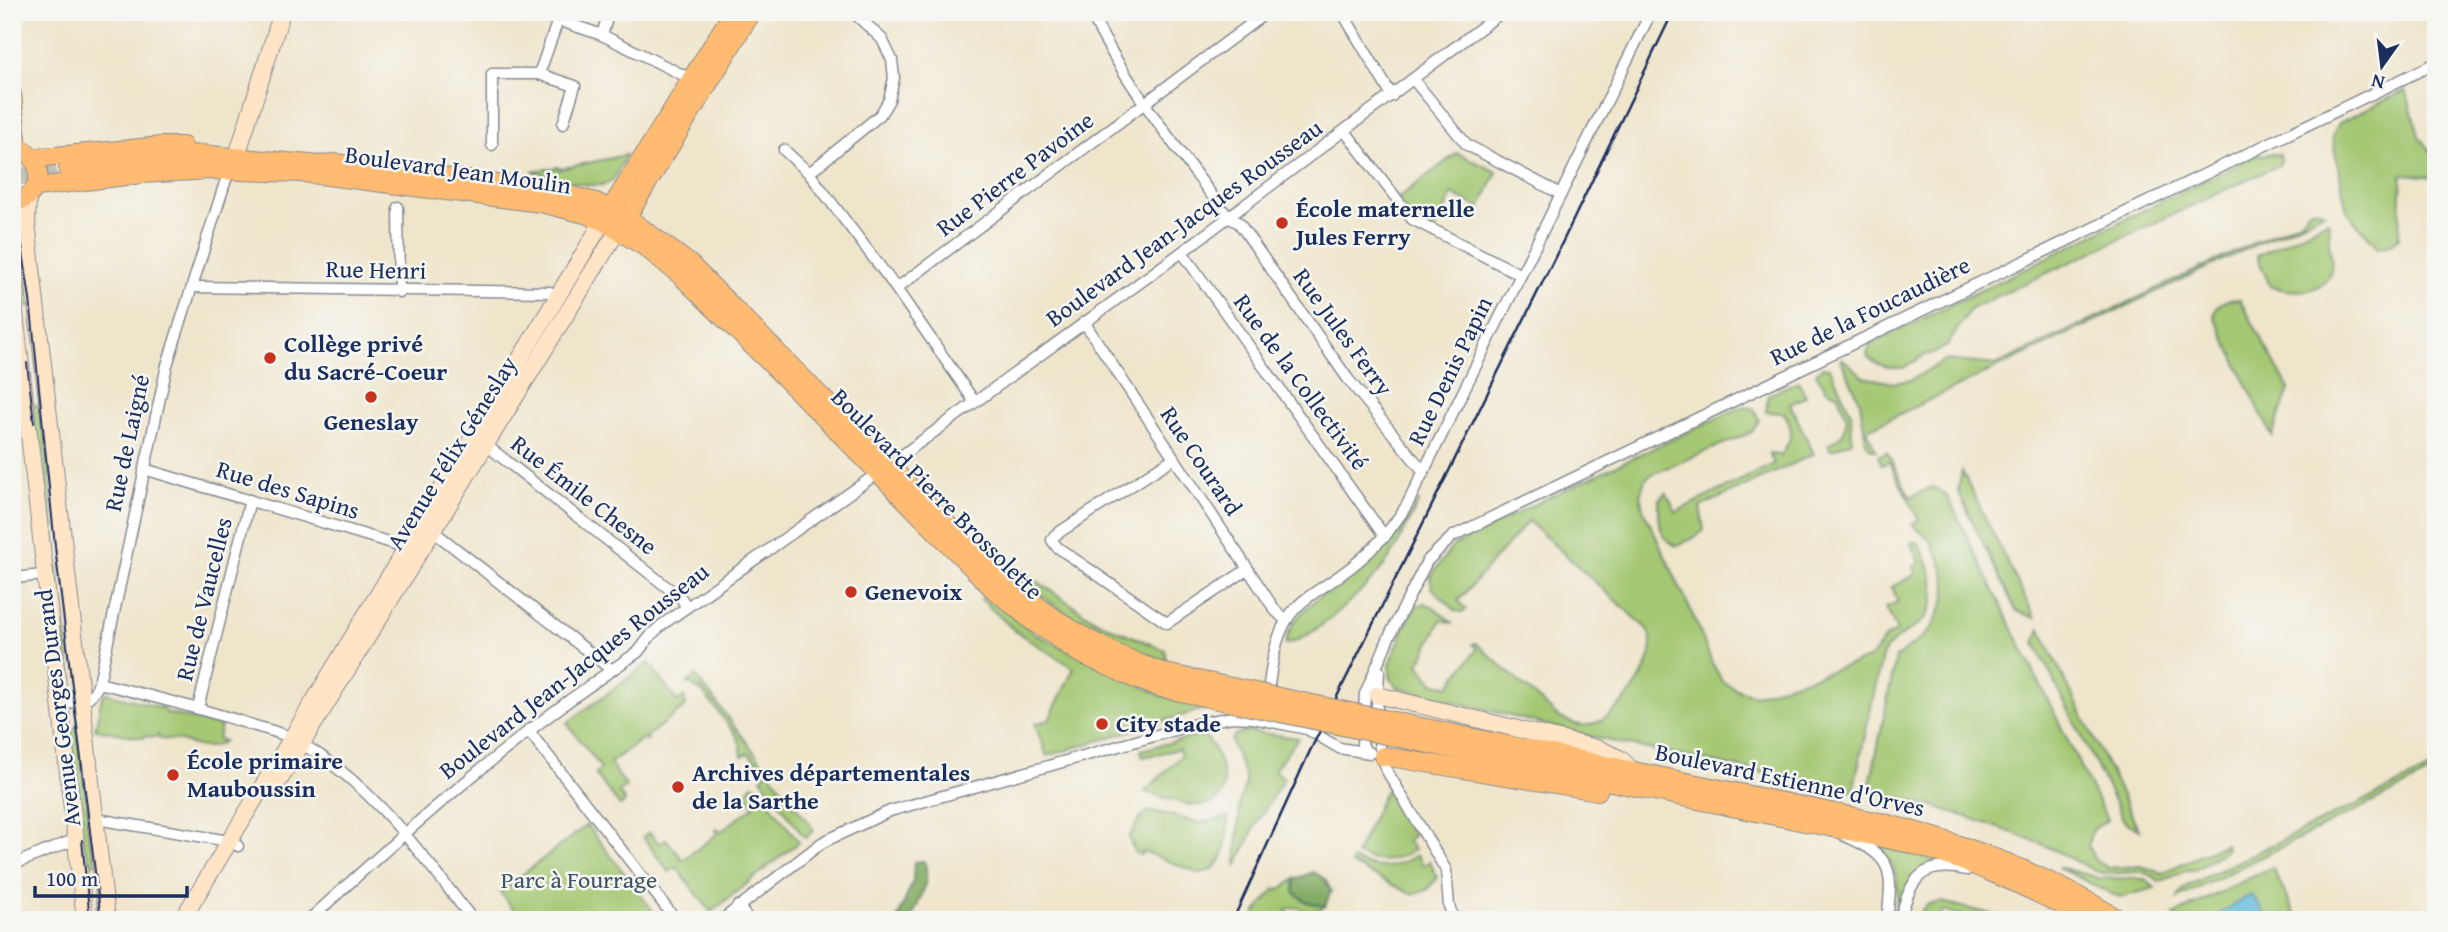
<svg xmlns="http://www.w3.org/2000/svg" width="2448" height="932" font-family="'Gentium Book Plus',serif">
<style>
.green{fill:#a4c873;stroke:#607c68;stroke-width:2}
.forest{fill:#83ac65;stroke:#4f6e62;stroke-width:2}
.water{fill:#5db8db;stroke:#3c749c;stroke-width:2}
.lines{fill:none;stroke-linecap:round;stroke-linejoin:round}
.primary-tunnel{stroke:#c5c1b5;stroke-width:18;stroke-dasharray:18 9;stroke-linecap:butt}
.street-casing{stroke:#858a94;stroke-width:13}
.secondary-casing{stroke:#858a94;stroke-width:18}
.primary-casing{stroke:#858a94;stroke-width:20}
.street{stroke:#fff;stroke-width:10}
.secondary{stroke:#ffe4c6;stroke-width:16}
.primary{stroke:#ffbb71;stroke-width:18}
.tram{stroke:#1b2f5e;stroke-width:2}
.rail{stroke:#1b2f5e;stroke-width:2.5}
.primary-bridge-casing{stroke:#858a94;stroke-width:20;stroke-linecap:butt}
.primary-bridge{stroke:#ffbb71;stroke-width:18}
.poi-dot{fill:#c8321e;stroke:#f6f6f2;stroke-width:2.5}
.labels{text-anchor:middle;stroke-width:5;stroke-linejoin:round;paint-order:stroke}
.street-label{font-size:24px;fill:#1b2f5e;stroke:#f6f6f2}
.poi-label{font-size:24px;font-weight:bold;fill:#1b2f5e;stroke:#f6f6f2;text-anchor:start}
.park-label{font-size:24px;fill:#3d5563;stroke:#f6f6f2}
</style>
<rect width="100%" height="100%" fill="#f6f6f2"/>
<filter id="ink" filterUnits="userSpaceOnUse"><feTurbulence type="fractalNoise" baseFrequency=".0143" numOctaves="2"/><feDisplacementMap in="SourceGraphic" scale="14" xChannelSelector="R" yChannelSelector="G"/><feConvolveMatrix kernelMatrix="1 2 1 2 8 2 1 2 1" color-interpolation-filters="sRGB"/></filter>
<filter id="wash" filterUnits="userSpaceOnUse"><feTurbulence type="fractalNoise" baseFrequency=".00686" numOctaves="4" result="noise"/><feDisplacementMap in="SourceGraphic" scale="28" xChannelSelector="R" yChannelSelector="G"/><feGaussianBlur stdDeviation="1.57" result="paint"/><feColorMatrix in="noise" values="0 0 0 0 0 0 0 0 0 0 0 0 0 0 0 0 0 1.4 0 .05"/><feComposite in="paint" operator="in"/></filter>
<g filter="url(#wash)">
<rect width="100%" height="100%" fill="#efe5cb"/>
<g class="green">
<polygon points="2406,90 2419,136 2436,159 2436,182 2435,177 2402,174 2399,238 2390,245 2378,248 2347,212 2332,137 2339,123"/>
<polygon points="1457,153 1497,172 1480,208 1452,194 1435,231 1412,219 1397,199"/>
<polygon points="2273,154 2280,155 2281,160 2279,165 1970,309 1947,346 1934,353 1925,355 1903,368 1888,367 1876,363 1868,357 1867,353 1871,344 2256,155"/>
<path d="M 626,155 C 622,162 618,173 613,180 C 600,194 549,176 532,171 L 558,167 L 559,169 Z"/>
<polygon points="2315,208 2324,212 1866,430 1876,450 1871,449 1866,442 1860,401 1841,360 1842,358 1864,377 1893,383 1911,380 1945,360 1996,365 2302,220 2309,210"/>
<polygon points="18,219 31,306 19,307 12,246 12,220"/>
<path d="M 2328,221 C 2331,229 2329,234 2329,242 C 2329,251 2333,261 2331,269 C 2325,297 2289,292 2270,286 L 2257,256 Z"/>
<path d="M 2231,299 L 2240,300 L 2289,389 L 2272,436 L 2214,316 C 2216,305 2221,302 2231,299 Z"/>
<polygon points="1822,367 1830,368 1851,413 1852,441 1831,450 1828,445 1843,434 1847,419 1838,395 1826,389 1816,373"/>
<path d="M 1798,381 L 1806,396 L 1790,404 L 1814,454 L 1700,507 L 1704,530 L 1696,537 L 1676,546 C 1657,538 1659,517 1659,500 L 1666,492 L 1676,512 L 1774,464 L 1769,453 L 1781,456 C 1792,439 1795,430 1784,413 L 1766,412 L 1768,395 Z"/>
<polygon points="43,405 57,553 49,554 30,406"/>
<path d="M 1743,406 L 1754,409 L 1759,420 L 1752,432 L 1652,474 L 1645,480 L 1640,495 L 1643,509 L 1696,622 L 1712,663 L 1723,682 L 1740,691 L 1756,695 L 1871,658 L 1885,638 L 1897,631 L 1886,607 L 1898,602 L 1892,587 L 1916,574 L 1913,567 L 1919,563 L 1911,544 L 1912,542 L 1918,542 C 1931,567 1946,602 1919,624 C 1903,637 1894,636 1882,656 L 1853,791 L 1605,740 L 1397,687 L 1390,677 L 1390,664 L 1406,623 L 1417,606 L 1425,603 L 1434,607 L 1453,623 L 1441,620 L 1419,664 L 1434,684 L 1449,686 L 1477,649 L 1472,644 L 1476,643 L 1557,716 C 1568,722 1580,728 1593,724 C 1620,715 1666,658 1647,629 L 1528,521 L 1458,601 L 1466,609 L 1463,612 L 1456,611 L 1432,588 L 1430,577 L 1453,546 L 1549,497 Z"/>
<path d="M 1887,452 L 1910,497 L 1933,487 L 1945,494 L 1949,500 L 2107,820 L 2094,829 L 2090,836 L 2088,845 L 2094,859 L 2108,868 L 2141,866 L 2162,873 L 2225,844 L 2226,850 L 2195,870 L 2188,870 L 2159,882 C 2142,862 2121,879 2099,872 C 2081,866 2064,854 2046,846 C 2012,831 1975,820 1940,808 C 1918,801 1887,801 1870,784 L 1896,658 L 1931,630 L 1944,602 L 1947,585 L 1940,559 L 1930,540 L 1912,524 L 1919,519 L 1889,462 L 1882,465 L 1878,456 Z"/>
<polygon points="1962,471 2035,618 2016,611 1958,491"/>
<path d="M 1419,501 C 1409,520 1401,541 1389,559 C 1373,582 1313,640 1286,644 C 1288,605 1362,572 1388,545 C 1401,533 1410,516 1419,501 Z"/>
<polygon points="50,560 57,560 71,682 64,683"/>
<path d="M 1010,563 L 1098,622 L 1165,650 L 1166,662 C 1106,639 1053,611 1006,567 Z"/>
<polygon points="986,594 1037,635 1163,696 1210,707 1047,756 1035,724 1049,720 1074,668 1015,631 981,599"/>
<polygon points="2040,629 2139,830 2124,821 2035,643"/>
<polygon points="649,663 678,702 684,697 686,706 647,736 648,739 646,740 643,738 610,763 626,786 619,792 625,802 620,806 595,774 601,768 567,723"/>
<polygon points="696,676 814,830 805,838 761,778 766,774 749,753 742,756 740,743 736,735 702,691 687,683"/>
<path d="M 106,693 L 163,708 L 167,713 L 221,726 L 218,739 L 224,741 C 210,751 199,747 184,742 C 177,739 168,740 160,739 L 158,735 L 155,737 L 144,736 L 143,738 L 95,729 L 102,697 Z"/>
<polygon points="77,727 96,863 84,865 69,728"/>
<polygon points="1245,731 1298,738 1274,770 1284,778 1257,822 1236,867 1240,801 1245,785 1245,776 1231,741 1236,734"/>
<path d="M 1198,736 L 1208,739 C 1223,760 1239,810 1194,805 C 1178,803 1161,796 1145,792 L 1181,756 L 1179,749 L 1143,757 L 1141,750 Z"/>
<polygon points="2436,766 2436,771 2178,898 2185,887"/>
<polygon points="752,784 757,786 799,842 711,912 676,867 669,872 643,837 649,832 659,844 666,839 683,860 717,834 715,831 718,829 720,832 754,806 746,795"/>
<path d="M 1386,789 L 1414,835 L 1407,840 L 1414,850 C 1391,863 1379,864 1356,854 Z"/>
<path d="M 1148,812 L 1157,812 L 1200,823 L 1228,817 C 1227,839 1228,872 1198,873 L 1143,851 L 1141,855 L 1135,853 L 1129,837 L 1141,817 Z"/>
<polygon points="587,825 660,920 522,920 500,892"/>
<path d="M 1875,845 L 1899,850 L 1937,861 L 1930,865 L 1897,920 L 1894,920 C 1900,890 1901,865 1875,845 Z"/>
<path d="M 1417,855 L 1423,865 L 1430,861 L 1437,878 L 1427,890 L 1411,894 L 1351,864 L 1353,860 C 1378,871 1393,869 1417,855 Z"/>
<polygon points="2058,867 2099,878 2145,879 2155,888 2122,897 2111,894"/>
<polygon points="2272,867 2298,920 2180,920 2174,915"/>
<path d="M 1295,879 L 1294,892 L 1307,902 L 1325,906 C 1304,922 1303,900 1286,910 L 1291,920 L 1253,920 L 1256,912 L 1275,889 L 1281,889 Z"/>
<polygon points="1942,902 2015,920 1978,920 1944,911 1936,920 1915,920 1926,905"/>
</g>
<g class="forest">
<path d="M 924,861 C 932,880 918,902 911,920 L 897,920 L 913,881 L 914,862 Z"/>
<polygon points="1314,872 1325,879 1331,891 1325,906 1307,902 1294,892 1295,879"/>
</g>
<path class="water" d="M 2251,895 C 2259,901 2262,912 2268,920 L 2219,920 L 2220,913 Z"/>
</g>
<g filter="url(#ink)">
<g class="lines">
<polyline class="primary-tunnel" points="12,177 61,171"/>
<defs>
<g id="street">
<polyline points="259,12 282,15"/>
<polyline points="534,12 602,35 691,79"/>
<path d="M 1090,12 C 1127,87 1179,150 1228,217 L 1239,223 L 1348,379 L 1424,472"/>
<polyline points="1342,12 1392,96"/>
<polyline points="602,35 609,12"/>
<polyline points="539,74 558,20"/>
<polyline points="1413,79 1467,145 1561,194"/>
<polyline points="1345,131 1412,219 1521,275"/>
<polyline points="492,145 492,74 539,74 575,86 563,124"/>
<polyline points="784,150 809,173 888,277 974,401"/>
<polyline points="809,173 880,115 889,100 894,78 892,60 882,39 853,12"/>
<polyline points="398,207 399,292"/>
<polyline points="1182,252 1385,537"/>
<polyline points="192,287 550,292 557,297"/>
<polyline points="897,288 1267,12"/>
<polyline points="1084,322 1275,610 1286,621"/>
<polyline points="486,445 681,598 687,607"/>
<polyline points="1174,458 1055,535 1052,540 1057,547 1167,623 1248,569"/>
<polyline points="890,464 1182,252 1502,12"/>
<polyline points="144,469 395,544 412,552"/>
<polyline points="429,528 612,670"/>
<polyline points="12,578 45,575"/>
<polyline points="1379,671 1377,706 1380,748 1387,771 1446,870 1449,906 1454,920"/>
<path d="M 99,683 C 147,695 195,707 243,722 C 259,728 278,731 293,739 C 370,780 421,854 473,920"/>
<path d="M 60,704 C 78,702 92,702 99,683 L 167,365 L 229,170"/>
<polyline points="198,708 250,500"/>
<path d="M 1264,720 C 1270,688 1270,649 1286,621 C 1298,600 1320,590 1339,576 C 1368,556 1390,533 1408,503 L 1651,12"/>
<polyline points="528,730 676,920"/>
<polyline points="1366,752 1362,744 1365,694 1389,637 1427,561 1453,536 2436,63"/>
<polyline points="96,819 229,841 238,846"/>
<path d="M 1845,836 C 1894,857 1893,870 1887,920"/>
<polyline points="12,865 76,839"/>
<polyline points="738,906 749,920"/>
<path d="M 309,920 C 414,823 520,731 638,652 L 652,634 L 663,624 L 878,473"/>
<polyline points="722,920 823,842 890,811 1196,724 1232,717 1253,718 1307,729 1339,748 1370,753"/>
<path d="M 1900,920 C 1911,878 1921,860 1967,870"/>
</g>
<g id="secondary">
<polyline points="239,149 282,12"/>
<polyline points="28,198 27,222 32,269 107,920"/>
<polyline points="12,287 85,920"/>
<polyline points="1377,695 1600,749 1621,759 1633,771"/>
<polyline points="277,784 618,230"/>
<polyline points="182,920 603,221"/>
</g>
<g id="primary">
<polyline points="12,94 18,147"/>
<path d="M 12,146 C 47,152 47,197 12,203"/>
<polyline points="33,158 162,146 183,146"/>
<path d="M 68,170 L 173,156 L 200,154 L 320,165 L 335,163 L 553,191 L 596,202 L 627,217 L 690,264 L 984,561 C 1040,612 1093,649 1165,673"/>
<polyline points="36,187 142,174 210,170 304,173 541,203 585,214 603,221 645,247 680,275 774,367 991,587 1032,621 1079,653 1135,679 1161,688"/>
<polyline points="605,218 733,12"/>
<polyline points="622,225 752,12"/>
<path d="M 1436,730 L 1884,823 C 1967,844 2047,874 2120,920"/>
<path d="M 1433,745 L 1911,844 C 1976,863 2031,889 2091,920"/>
<polyline points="1383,756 1598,791"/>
</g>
</defs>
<use href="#street" class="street-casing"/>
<use href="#secondary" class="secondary-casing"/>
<use href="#primary" class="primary-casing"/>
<use href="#street" class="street"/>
<use href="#secondary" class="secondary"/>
<use href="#primary" class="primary"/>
<g class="tram">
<polyline points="12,179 30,299 56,556 101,920"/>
<polyline points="27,363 34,423"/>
<polyline points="82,840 90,920"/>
</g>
<polyline class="rail" points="1233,920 1309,753 1565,237 1673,12"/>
<defs>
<g id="primary-bridge">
<polyline points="1165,673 1436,730"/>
<polyline points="1161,688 1433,745"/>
</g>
</defs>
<use href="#primary-bridge" class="primary-bridge-casing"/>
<use href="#primary-bridge" class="primary-bridge"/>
</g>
</g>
<g class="poi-dot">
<circle cx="1282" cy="223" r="7"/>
<circle cx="270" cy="358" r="7"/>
<circle cx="371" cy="397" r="7"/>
<circle cx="851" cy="592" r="7"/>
<circle cx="1102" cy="724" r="7"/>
<circle cx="173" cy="775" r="7"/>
<circle cx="678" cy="787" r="7"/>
</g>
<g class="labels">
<g class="street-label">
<text transform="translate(458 170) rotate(8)" y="8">Boulevard Jean Moulin</text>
<text transform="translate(1015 174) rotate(-37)" y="8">Rue Pierre Pavoine</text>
<text transform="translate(1184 223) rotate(-36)" y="8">Boulevard Jean-Jacques Rousseau</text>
<text transform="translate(376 270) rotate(1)" y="8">Rue Henri</text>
<text transform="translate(1870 311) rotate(-26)" y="8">Rue de la Foucaudière</text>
<text transform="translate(1343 332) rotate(54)" y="8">Rue Jules Ferry</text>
<text transform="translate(1450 371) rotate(-64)" y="8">Rue Denis Papin</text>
<text transform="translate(1301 382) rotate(54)" y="8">Rue de la Collectivité</text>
<text transform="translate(127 443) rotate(-78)" y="8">Rue de Laigné</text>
<text transform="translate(452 453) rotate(-58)" y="8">Avenue Félix Géneslay</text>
<text transform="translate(1201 461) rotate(56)" y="8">Rue Courard</text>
<text transform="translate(288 490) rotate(17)" y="8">Rue des Sapins</text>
<text transform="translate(937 494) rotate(45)" y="8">Boulevard Pierre Brossolette</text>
<text transform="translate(584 495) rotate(38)" y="8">Rue Émile Chesne</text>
<text transform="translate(204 599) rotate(-76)" y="8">Rue de Vaucelles</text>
<text transform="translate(574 671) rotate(-38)" y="8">Boulevard Jean-Jacques Rousseau</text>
<text transform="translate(58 708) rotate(-97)" y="8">Avenue Georges Durand</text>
<text transform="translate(1790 780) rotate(12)" y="8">Boulevard Estienne d'Orves</text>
</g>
<g class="poi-label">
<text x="1296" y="217">École maternelle<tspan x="1296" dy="28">Jules Ferry</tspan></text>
<text x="284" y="352">Collège privé<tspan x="284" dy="28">du Sacré-Coeur</tspan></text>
<text x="371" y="430" text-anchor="middle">Geneslay</text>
<text x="865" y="600">Genevoix</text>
<text x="1116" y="732">City stade</text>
<text x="187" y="769">École primaire<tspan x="187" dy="28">Mauboussin</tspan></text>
<text x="692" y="781">Archives départementales<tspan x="692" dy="28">de la Sarthe</tspan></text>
</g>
<g class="park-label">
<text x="579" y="888">Parc à Fourrage</text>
</g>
</g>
<rect width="2448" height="932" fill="none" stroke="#f6f6f2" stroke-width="42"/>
<g transform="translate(2382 66) rotate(194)" stroke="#f6f6f2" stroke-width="5" paint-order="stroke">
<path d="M0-5L12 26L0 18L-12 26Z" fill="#1b2f5e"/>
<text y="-10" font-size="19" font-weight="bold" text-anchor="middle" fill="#1b2f5e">N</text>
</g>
<path d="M35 886v10h152v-10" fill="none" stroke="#1b2f5e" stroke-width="3.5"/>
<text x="46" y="886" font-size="21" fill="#1b2f5e" stroke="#f6f6f2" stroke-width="5" paint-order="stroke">100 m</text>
</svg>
